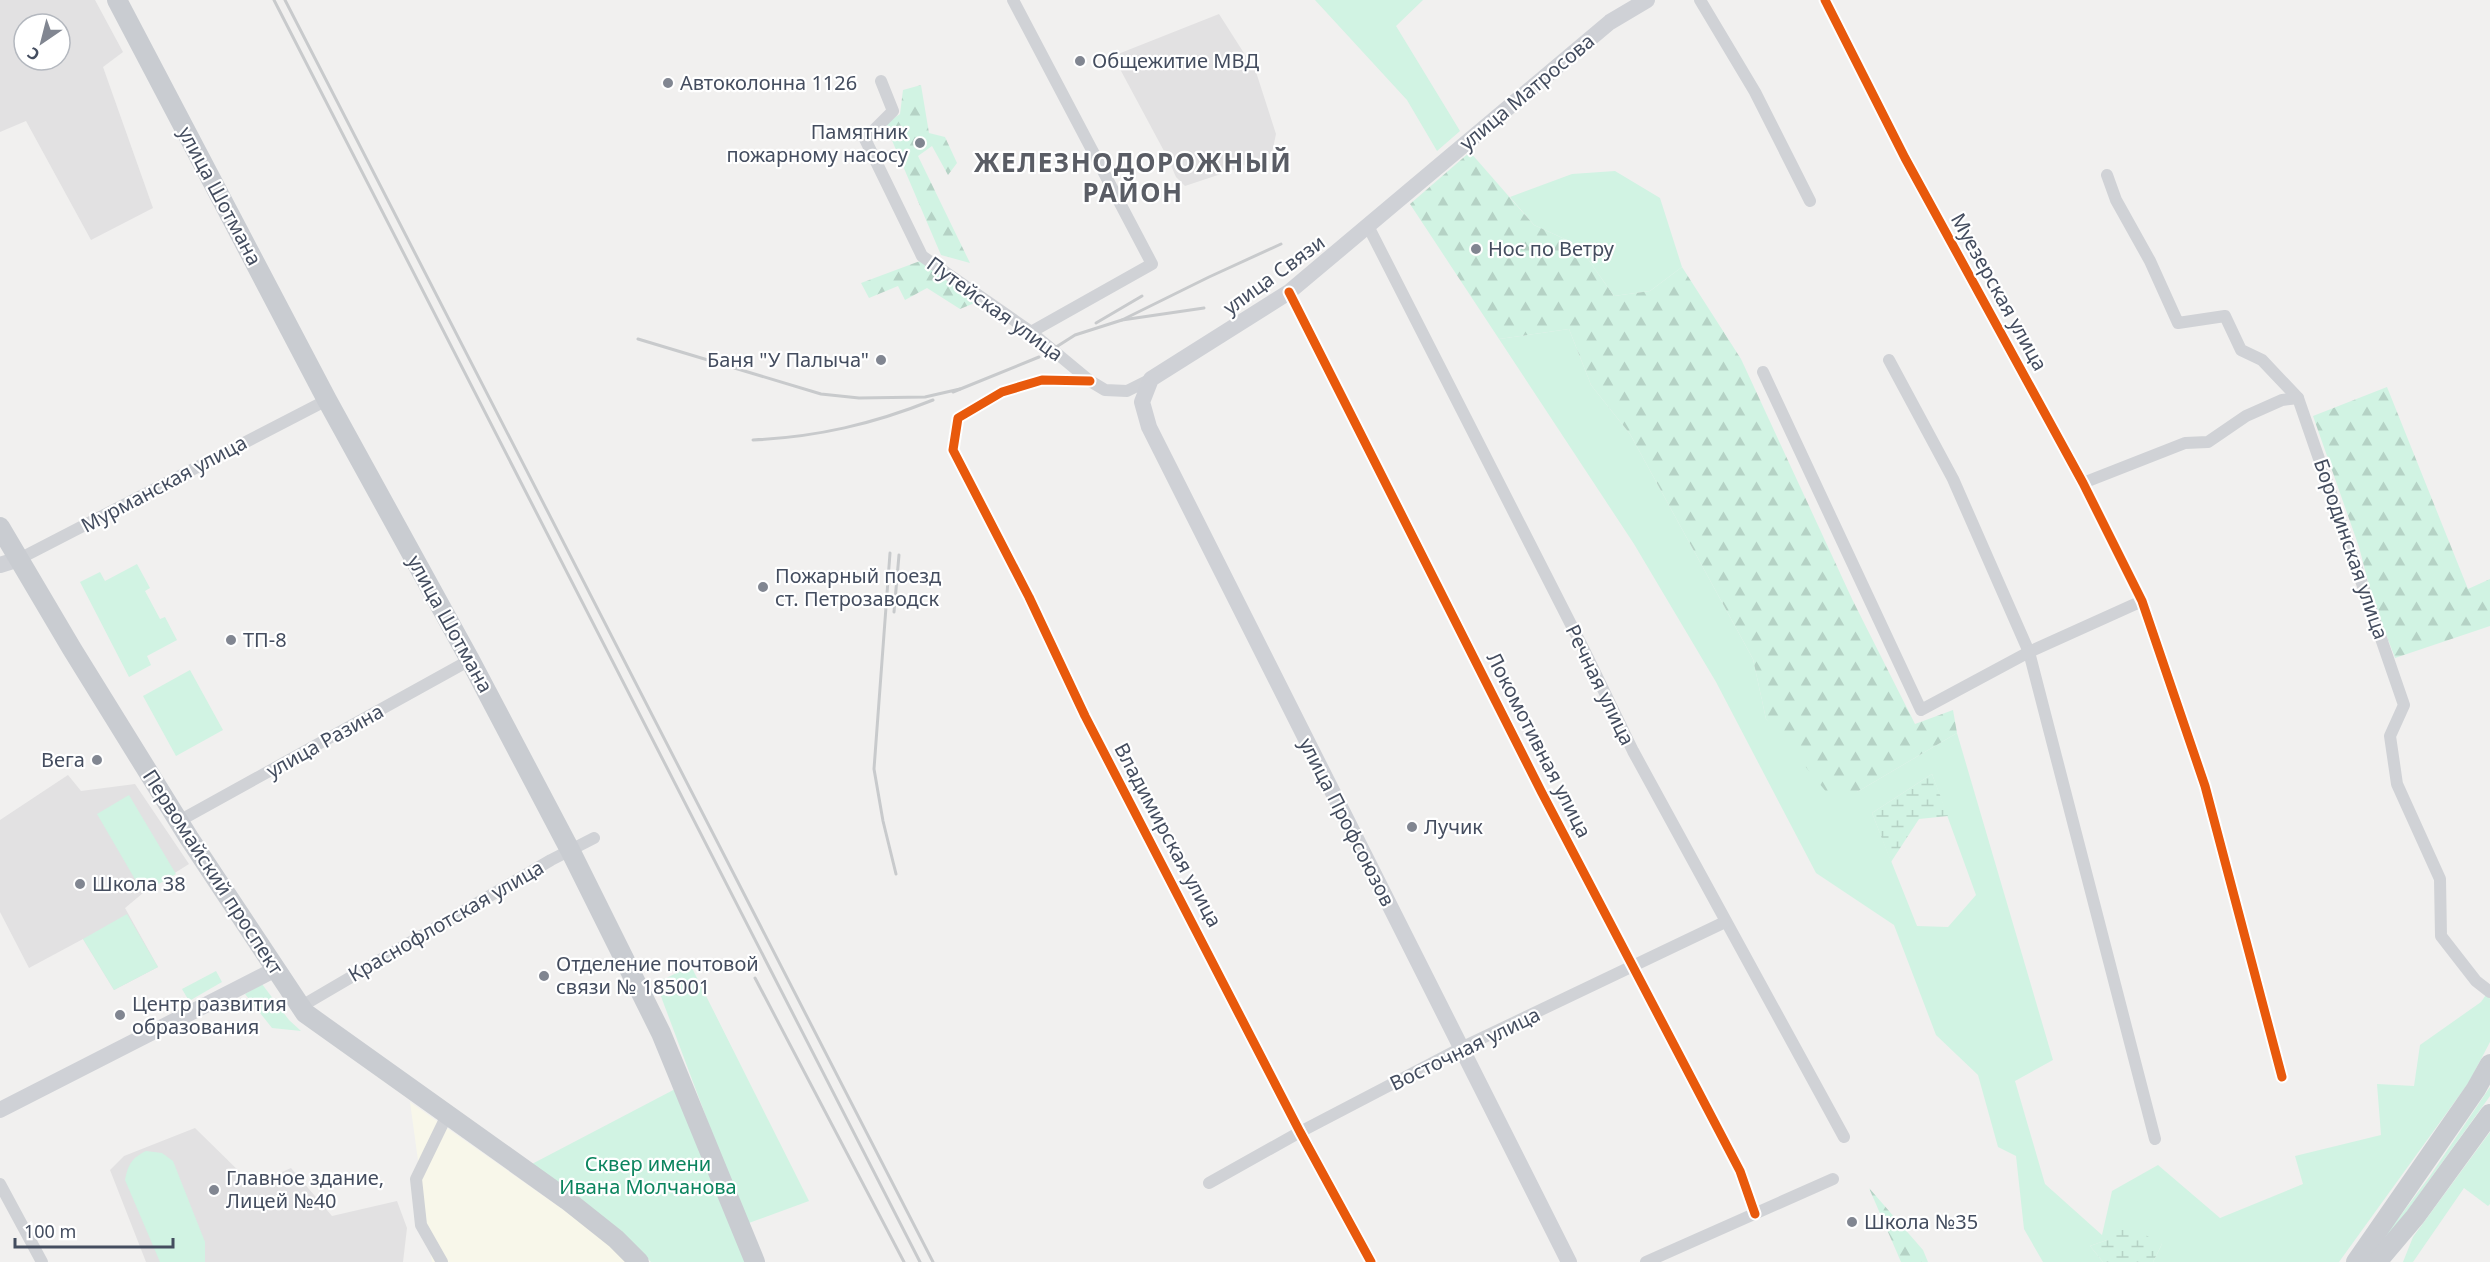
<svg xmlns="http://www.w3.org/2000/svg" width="2490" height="1262" font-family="'Noto Sans',sans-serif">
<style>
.commercial{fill:#f8f7ea}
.education{fill:#e2e1e2;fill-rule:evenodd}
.green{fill:#d1f3e3;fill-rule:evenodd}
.forest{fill:url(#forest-firs)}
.wetland{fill:url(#wetland-marsh)}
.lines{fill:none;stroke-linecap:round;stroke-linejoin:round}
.street{stroke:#d0d2d6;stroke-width:12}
.secondary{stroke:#cfd1d6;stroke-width:16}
.primary{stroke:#c9ccd1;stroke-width:20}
.rail{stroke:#c8cacc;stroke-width:3}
.cycleway-casing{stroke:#fff;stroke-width:13}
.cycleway{stroke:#e8590c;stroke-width:9}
.poi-dot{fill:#818691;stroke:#fff;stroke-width:2}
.labels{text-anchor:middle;stroke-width:4.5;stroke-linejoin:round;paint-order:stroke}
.poi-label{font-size:20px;fill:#444d5f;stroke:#fff;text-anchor:start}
.street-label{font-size:20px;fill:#444d5f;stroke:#fff}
.park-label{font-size:20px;fill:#0b845e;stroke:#fff}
.district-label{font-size:26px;font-weight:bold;letter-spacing:1.5px;fill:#5a5d65;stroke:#fff}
</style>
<defs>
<pattern id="forest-firs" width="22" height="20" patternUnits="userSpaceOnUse" patternTransform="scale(1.5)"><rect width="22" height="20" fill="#d1f3e3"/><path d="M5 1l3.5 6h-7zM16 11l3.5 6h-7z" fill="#b5d2c5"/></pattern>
<pattern id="wetland-marsh" width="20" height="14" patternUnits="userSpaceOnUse" patternTransform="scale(1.5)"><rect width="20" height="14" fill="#d1f3e3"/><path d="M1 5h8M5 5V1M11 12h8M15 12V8" fill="none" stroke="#b5d2c5"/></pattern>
</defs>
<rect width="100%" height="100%" fill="#f1f0ef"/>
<polygon class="commercial" points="410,1102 609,1242 628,1262 432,1262"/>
<g class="education">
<path d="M 0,0 L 95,0 L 123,52 L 103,67 L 153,208 L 91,240 L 26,121 L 0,132 ZM 24,24 L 60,24 L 60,60 L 24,60 Z"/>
<polygon points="1219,14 1256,72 1276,134 1272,153 1233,170 1185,186 1176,177 1169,161 1163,164 1158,155 1164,151 1113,56"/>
<polygon points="68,775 81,791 135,784 189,864 143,893 125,908 158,967 114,990 83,939 29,968 0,912 0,820"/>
<polygon points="195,1128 248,1180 271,1177 291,1168 332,1216 397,1201 407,1228 403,1262 146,1262 110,1170 124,1156"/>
</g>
<g class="green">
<polygon points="1315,0 1423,0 1396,26 1460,131 1437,151 1407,100"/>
<polygon points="1615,171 1660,198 1682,267 1650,291 1614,296 1578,245 1534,225 1510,197 1572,174"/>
<path d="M 1569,329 L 1591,385 L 1630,434 L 1753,659 L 1766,719 L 1857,792 L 1957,733 L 2053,1060 L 2015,1081 L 2045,1184 L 2102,1235 L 2112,1191 L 2158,1165 L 2220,1218 L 2303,1184 L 2295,1156 L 2381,1135 L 2377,1084 L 2414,1086 L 2420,1045 L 2481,1002 L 2490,989 L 2490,1042 L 2469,1082 L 2339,1262 L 2153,1262 L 2162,1244 L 2107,1240 L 2090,1246 L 2103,1262 L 2043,1262 L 2024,1229 L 2016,1156 L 1998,1147 L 1978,1075 L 1936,1035 L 1894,925 L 1816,873 L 1716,682 L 1634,544 L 1499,339 ZM 1932,774 L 1976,895 L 1948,927 L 1917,926 L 1872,813 Z"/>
<polygon points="137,564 150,588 145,591 160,619 165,617 177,640 147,656 151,665 129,677 80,582 100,572 105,581"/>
<polygon points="190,670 223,730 176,756 143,696"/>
<polygon points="129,795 176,874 143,893 97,814"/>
<polygon points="127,914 158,967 114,990 83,939"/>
<polygon points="691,966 809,1201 746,1224 656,983"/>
<polygon points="216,971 222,982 189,1001 182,989"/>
<polygon points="262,984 289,1020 301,1031 272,1028 245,994"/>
<polygon points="679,1087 751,1262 651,1262 620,1231 530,1165"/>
<polygon points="2490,1087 2490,1096 2374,1257 2368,1259 2430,1176"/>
<polygon points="2490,1132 2490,1204 2488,1206 2464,1188 2413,1262 2403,1262 2413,1237"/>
<path d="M 146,1151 L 162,1153 L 173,1161 L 205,1242 L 205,1262 L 160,1262 L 125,1180 C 128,1164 132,1158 146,1151 Z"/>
</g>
<g class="forest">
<polygon points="921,85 929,133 945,137 957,163 948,175 932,146 918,156 970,263 941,255 885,124 900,114 903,90"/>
<polygon points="1470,152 1534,225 1578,245 1614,296 1650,291 1682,267 1741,359 1853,601 1915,724 1953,710 1957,733 1857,792 1828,794 1766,719 1753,659 1630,434 1591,385 1569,329 1499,339 1410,204"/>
<polygon points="920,261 977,302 960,309 927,288 905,300 898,286 869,298 861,283"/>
<polygon points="2387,387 2468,589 2490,579 2490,626 2395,658 2372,597 2359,547 2313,416"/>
<polygon points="1869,1188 1923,1250 1928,1262 1901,1262"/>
</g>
<g class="wetland">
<polygon points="1932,774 1948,816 1919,819 1891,862 1872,813"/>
<polygon points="2121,1222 2162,1244 2153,1262 2103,1262 2090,1246 2107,1240"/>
</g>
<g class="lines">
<g class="street">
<polyline points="1013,0 1152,264 1031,332"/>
<polyline points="1700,0 1755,92 1810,201"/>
<polyline points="1825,0 1905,158 2083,483 2142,601 2205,786 2282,1077"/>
<polyline points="881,81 893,111 865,139 922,256 1031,332 1090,381 1105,390 1127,391 1151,379"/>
<polyline points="2107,175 2116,200 2150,261 2178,323 2225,316 2241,350 2262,360 2298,398 2404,705 2390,736 2397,784 2440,879 2441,936 2476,981 2490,992"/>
<polyline points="1368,226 1585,652 1633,751 1844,1137"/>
<polyline points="1289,292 1542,793 1740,1171 1755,1214"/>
<polyline points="1889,360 1953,479 2029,652 2155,1139"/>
<polyline points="1763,372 1921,710 2029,652 2142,601"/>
<polyline points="1090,381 1042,380 1002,392 958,418 953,450 1029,597 1085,716 1300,1132 1371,1262"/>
<polyline points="2083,483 2185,443 2208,442 2246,416 2282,400 2298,398"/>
<polyline points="19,559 327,400"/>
<polyline points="179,821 470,660"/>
<polyline points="300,1007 551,860 594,838"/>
<polyline points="1209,1183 1300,1132 1461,1048 1725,922"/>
<polyline points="0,1184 42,1262"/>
<polyline points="442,1262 421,1225 416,1179 447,1115"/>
<polyline points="1646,1262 1833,1179"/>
</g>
<g class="secondary">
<polyline points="0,565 19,559"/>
<polyline points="0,1110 276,969"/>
<polyline points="1569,1262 1149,427 1142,402 1151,379 1289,292 1610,22 1647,0"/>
</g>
<g class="primary">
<polyline points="117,0 327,400 470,660 570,850 661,1033 755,1262"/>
<polyline points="0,527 72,649 189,838 305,1013 567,1200 616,1239 639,1262"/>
<polyline points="2356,1262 2476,1089 2490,1064"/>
<polyline points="2377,1262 2415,1217 2490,1114"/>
</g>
<g class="rail">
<polyline points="274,0 920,1262"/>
<polyline points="285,0 933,1262"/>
<polyline points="1122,320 1209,277 1281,244"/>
<polyline points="1096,323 1142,296"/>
<polyline points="638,339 821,394 859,398 925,397 960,389"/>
<polyline points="1053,349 1075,335 1122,320 1204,308"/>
<polyline points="953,392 1039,357"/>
<path d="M 753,440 C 817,437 873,424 933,400"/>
<polyline points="890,553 874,769 883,821 896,874"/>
<polyline points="894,612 899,555"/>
<polyline points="755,978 904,1262"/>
</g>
<defs>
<g id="cycleway">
<polyline points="1825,0 1905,158 2083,483 2142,601 2205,786 2282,1077"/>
<polyline points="1289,292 1542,793 1740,1171 1755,1214"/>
<polyline points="1090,381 1042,380 1002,392 958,418 953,450 1029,597 1085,716 1300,1132 1371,1262"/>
</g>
</defs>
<use href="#cycleway" class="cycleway-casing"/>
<use href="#cycleway" class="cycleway"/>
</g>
<g class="poi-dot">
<circle cx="1080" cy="61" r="6"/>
<circle cx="668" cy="83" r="6"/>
<circle cx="920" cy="143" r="6"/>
<circle cx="1476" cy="249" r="6"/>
<circle cx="881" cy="360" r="6"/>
<circle cx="763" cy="587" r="6"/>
<circle cx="231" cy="640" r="6"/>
<circle cx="97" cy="760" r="6"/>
<circle cx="1412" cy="827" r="6"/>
<circle cx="80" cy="884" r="6"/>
<circle cx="544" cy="976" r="6"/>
<circle cx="120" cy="1015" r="6"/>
<circle cx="214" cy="1190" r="6"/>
<circle cx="1852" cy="1222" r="6"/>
</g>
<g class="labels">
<g class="poi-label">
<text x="1092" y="68">Общежитие МВД</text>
<text x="680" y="90">Автоколонна 1126</text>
<text x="908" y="139" text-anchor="end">Памятник<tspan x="908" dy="23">пожарному насосу</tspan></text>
<text x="1488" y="256">Нос по Ветру</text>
<text x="869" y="367" text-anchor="end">Баня "У Палыча"</text>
<text x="775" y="583">Пожарный поезд<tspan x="775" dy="23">ст. Петрозаводск</tspan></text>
<text x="243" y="647">ТП-8</text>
<text x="85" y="767" text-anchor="end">Вега</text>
<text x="1424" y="834">Лучик</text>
<text x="92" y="891">Школа 38</text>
<text x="556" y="971">Отделение почтовой<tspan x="556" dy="23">связи № 185001</tspan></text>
<text x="132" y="1011">Центр развития<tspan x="132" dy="23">образования</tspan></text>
<text x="226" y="1185">Главное здание,<tspan x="226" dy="23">Лицей №40</tspan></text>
<text x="1864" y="1229">Школа №35</text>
</g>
<g class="street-label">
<text transform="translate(1527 92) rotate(-40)" y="7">улица Матросова</text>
<text transform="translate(220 196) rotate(62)" y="7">улица Шотмана</text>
<text transform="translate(1274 275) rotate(-36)" y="7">улица Связи</text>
<text transform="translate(1999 292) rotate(61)" y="7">Муезерская улица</text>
<text transform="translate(995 309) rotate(36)" y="7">Путейская улица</text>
<text transform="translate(164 484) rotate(-28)" y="7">Мурманская улица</text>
<text transform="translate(2351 549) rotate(71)" y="7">Бородинская улица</text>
<text transform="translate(450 624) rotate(61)" y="7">улица Шотмана</text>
<text transform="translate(1600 685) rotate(64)" y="7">Речная улица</text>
<text transform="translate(325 741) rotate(-29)" y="7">улица Разина</text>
<text transform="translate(1539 745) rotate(63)" y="7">Локомотивная улица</text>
<text transform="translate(1347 822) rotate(63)" y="7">улица Профсоюзов</text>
<text transform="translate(1168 835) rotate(62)" y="7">Владимирская улица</text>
<text transform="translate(213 872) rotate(57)" y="7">Первомайский проспект</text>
<text transform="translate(446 921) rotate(-30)" y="7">Краснофлотская улица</text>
<text transform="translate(1465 1049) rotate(-26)" y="7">Восточная улица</text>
</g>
<g class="park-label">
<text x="648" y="1171">Сквер имени<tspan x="648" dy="23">Ивана Молчанова</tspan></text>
</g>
<g class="district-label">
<text x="1133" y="172">ЖЕЛЕЗНОДОРОЖНЫЙ<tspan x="1133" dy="30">РАЙОН</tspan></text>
</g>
</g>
<g transform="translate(42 42) rotate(215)"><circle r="28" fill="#ffffff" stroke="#b4b8bf" stroke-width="1.5"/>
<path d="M0-4.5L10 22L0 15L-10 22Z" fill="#818691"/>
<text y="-9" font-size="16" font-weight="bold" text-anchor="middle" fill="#444d5f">С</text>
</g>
<path d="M15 1238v9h158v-9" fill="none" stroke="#444d5f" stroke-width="3"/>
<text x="24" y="1238" font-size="18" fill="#444d5f" stroke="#ffffff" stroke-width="4.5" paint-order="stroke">100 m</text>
</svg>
